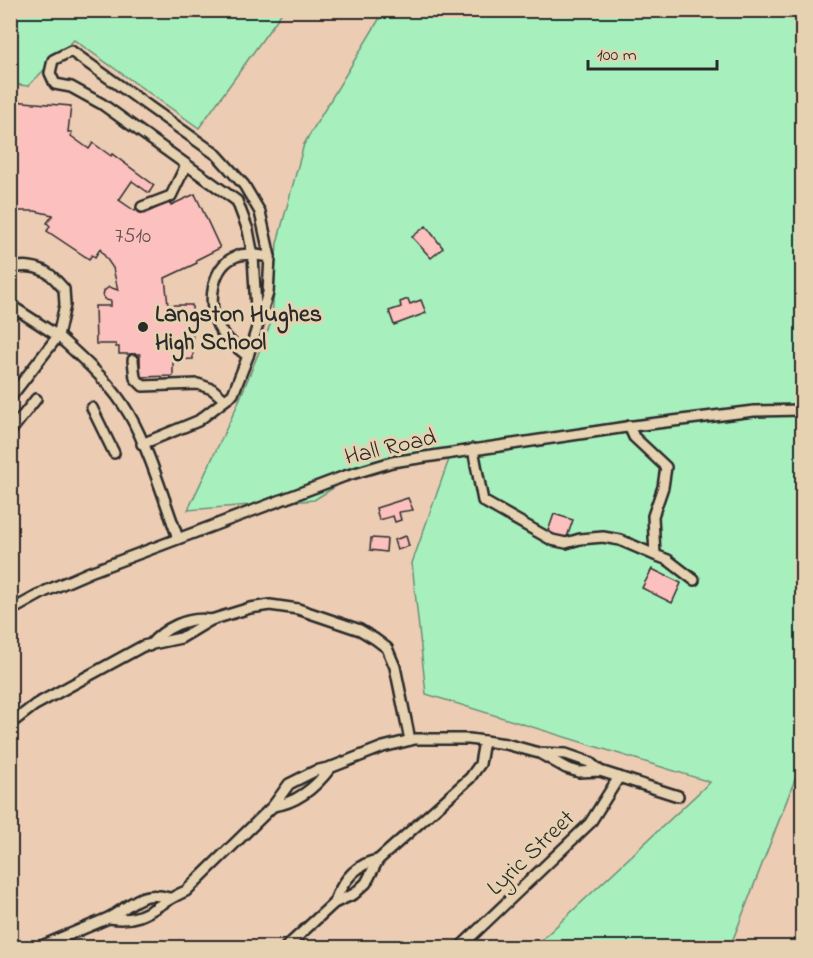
<svg xmlns="http://www.w3.org/2000/svg" width="813" height="958" font-family="'Indie Flower',sans-serif">
<style>
.green{fill:#a7f0be;stroke:#698e74;stroke-width:1.5}
.building{fill:#fcc0be;stroke:#2b2b2b;stroke-width:1.5}
.lines{fill:none;stroke-linecap:round;stroke-linejoin:round}
.minor-casing{stroke:#2b2b2b;stroke-width:14}
.minor{stroke:#e6d1b0;stroke-width:9}
.poi-dot{fill:#2b2b2b;stroke:#e6d1b0;stroke-width:2}
.labels{text-anchor:middle;stroke-width:6;stroke-linejoin:round;paint-order:stroke}
.number-label{font-size:21px;fill:#5f5050}
.poi-label{font-size:24px;font-weight:bold;fill:#2b2b2b;stroke:#e6d1b0;text-anchor:start}
.street-label{font-size:24px;fill:#2b2b2b;stroke:#e6d1b0}
</style>
<rect width="100%" height="100%" fill="#edccb4"/>
<filter id="ink" filterUnits="userSpaceOnUse"><feTurbulence type="fractalNoise" baseFrequency=".0167" numOctaves="2"/><feDisplacementMap in="SourceGraphic" scale="12" xChannelSelector="R" yChannelSelector="G"/><feConvolveMatrix kernelMatrix="1 2 1 2 8 2 1 2 1" color-interpolation-filters="sRGB"/></filter>
<g filter="url(#ink)">
<g class="green">
<polygon points="10,11 283,11 199,128 74,40 28,86 11,84"/>
<polygon points="384,11 802,11 802,761 730,947 534,947 710,782 426,694 412,563 452,451 378,460 314,500 188,510 236,408 272,320 277,243 304,144"/>
</g>
<g class="building">
<polygon points="12,101 71,106 68,132 72,132 71,136 89,149 93,143 111,156 112,154 154,185 149,193 132,181 119,200 135,211 136,209 144,214 169,202 171,205 195,194 220,248 196,260 197,263 165,278 168,305 192,305 193,359 173,360 173,376 140,377 140,354 119,354 119,347 116,347 116,344 96,344 95,306 111,306 111,301 106,300 103,296 104,291 109,287 118,290 113,268 100,249 95,257 92,255 89,259 47,231 50,226 47,223 53,215 35,211 10,211"/>
<polygon points="426,226 443,248 431,258 412,237"/>
<polygon points="408,299 410,304 421,300 426,313 394,325 389,311 401,307 400,302"/>
<polygon points="408,498 413,510 399,512 401,520 395,522 393,516 379,520 376,508"/>
<polygon points="554,514 573,520 566,540 547,534"/>
<polygon points="406,536 409,546 397,550 394,540"/>
<polygon points="371,538 387,539 386,552 370,550"/>
<polygon points="652,569 681,583 672,603 642,588"/>
</g>
<g class="lines">
<defs>
<g id="minor">
<polyline points="142,207 171,196 186,165"/>
<path d="M 10,271 C 20,263 40,267 49,274 C 55,278 59,284 64,289 L 65,305 L 58,336 L 10,305"/>
<path d="M 248,356 C 237,348 224,338 218,326 C 207,305 211,265 237,256 C 246,252 260,256 270,257"/>
<polyline points="133,360 135,378 143,386 198,384 212,389 225,400"/>
<path d="M 10,398 L 58,336 C 84,360 111,383 129,414 C 149,449 164,500 178,538"/>
<polyline points="92,408 114,453"/>
<polyline points="10,432 36,399"/>
<polyline points="142,444 198,421 233,394 248,356 268,293 270,257 260,212 244,185 217,155 71,51 53,60 50,73 55,84 71,87 102,104 237,201 248,230 253,256 257,327"/>
<polyline points="473,449 483,501 552,540 566,543 580,539 603,537 620,540 655,555 653,516 663,487 666,467 634,437 629,426"/>
<polyline points="655,555 668,560 694,580"/>
<polyline points="10,611 46,591 90,572 345,476 392,462 633,426 754,411 802,410"/>
<path d="M 149,646 C 164,628 188,616 211,620"/>
<polyline points="10,724 35,705 143,646 181,638 211,620 250,608 270,605 298,609 360,630 375,639 387,648 395,667 410,740"/>
<polyline points="541,754 566,768 579,772 600,771 678,796"/>
<path d="M 273,806 C 298,803 316,787 331,767"/>
<path d="M 334,903 C 342,882 355,864 378,860"/>
<path d="M 109,918 C 145,924 156,903 186,891 L 273,806 L 289,784 L 315,771 L 332,767 L 383,747 L 415,739 L 469,739 L 506,744 L 539,753 L 566,754 L 589,762 L 600,771"/>
<path d="M 37,948 C 60,938 83,929 106,919 C 129,909 139,888 169,898"/>
<polyline points="285,948 334,903 354,894 366,883 378,860 470,778 480,764 484,741"/>
<polyline points="459,948 590,823 619,777"/>
</g>
</defs>
<use href="#minor" class="minor-casing"/>
<use href="#minor" class="minor"/>
</g>
</g>
<circle class="poi-dot" cx="143" cy="327" r="6"/>
<g class="labels">
<g class="number-label">
<text x="133" y="242">7510</text>
</g>
<g class="poi-label">
<text x="155" y="321">Langston Hughes<tspan x="155" dy="28">High School</tspan></text>
</g>
<g class="street-label">
<text transform="translate(390 446) rotate(-13)" y="8">Hall Road</text>
<text transform="translate(530 852) rotate(-44)" y="8">Lyric Street</text>
</g>
</g>
<rect width="813" height="958" fill="none" stroke="#e6d1b0" stroke-width="36"/>
<rect x="18" y="18" width="777" height="922" fill="none" stroke="#2b2b2b" stroke-width="2" filter="url(#ink)"/>
<path d="M588 60v9h129v-9" fill="none" stroke="#2b2b2b" stroke-width="3"/>
<text x="597" y="60" font-size="18" fill="#2b2b2b" stroke="#e6d1b0" stroke-width="4.5" paint-order="stroke">100 m</text>
</svg>
